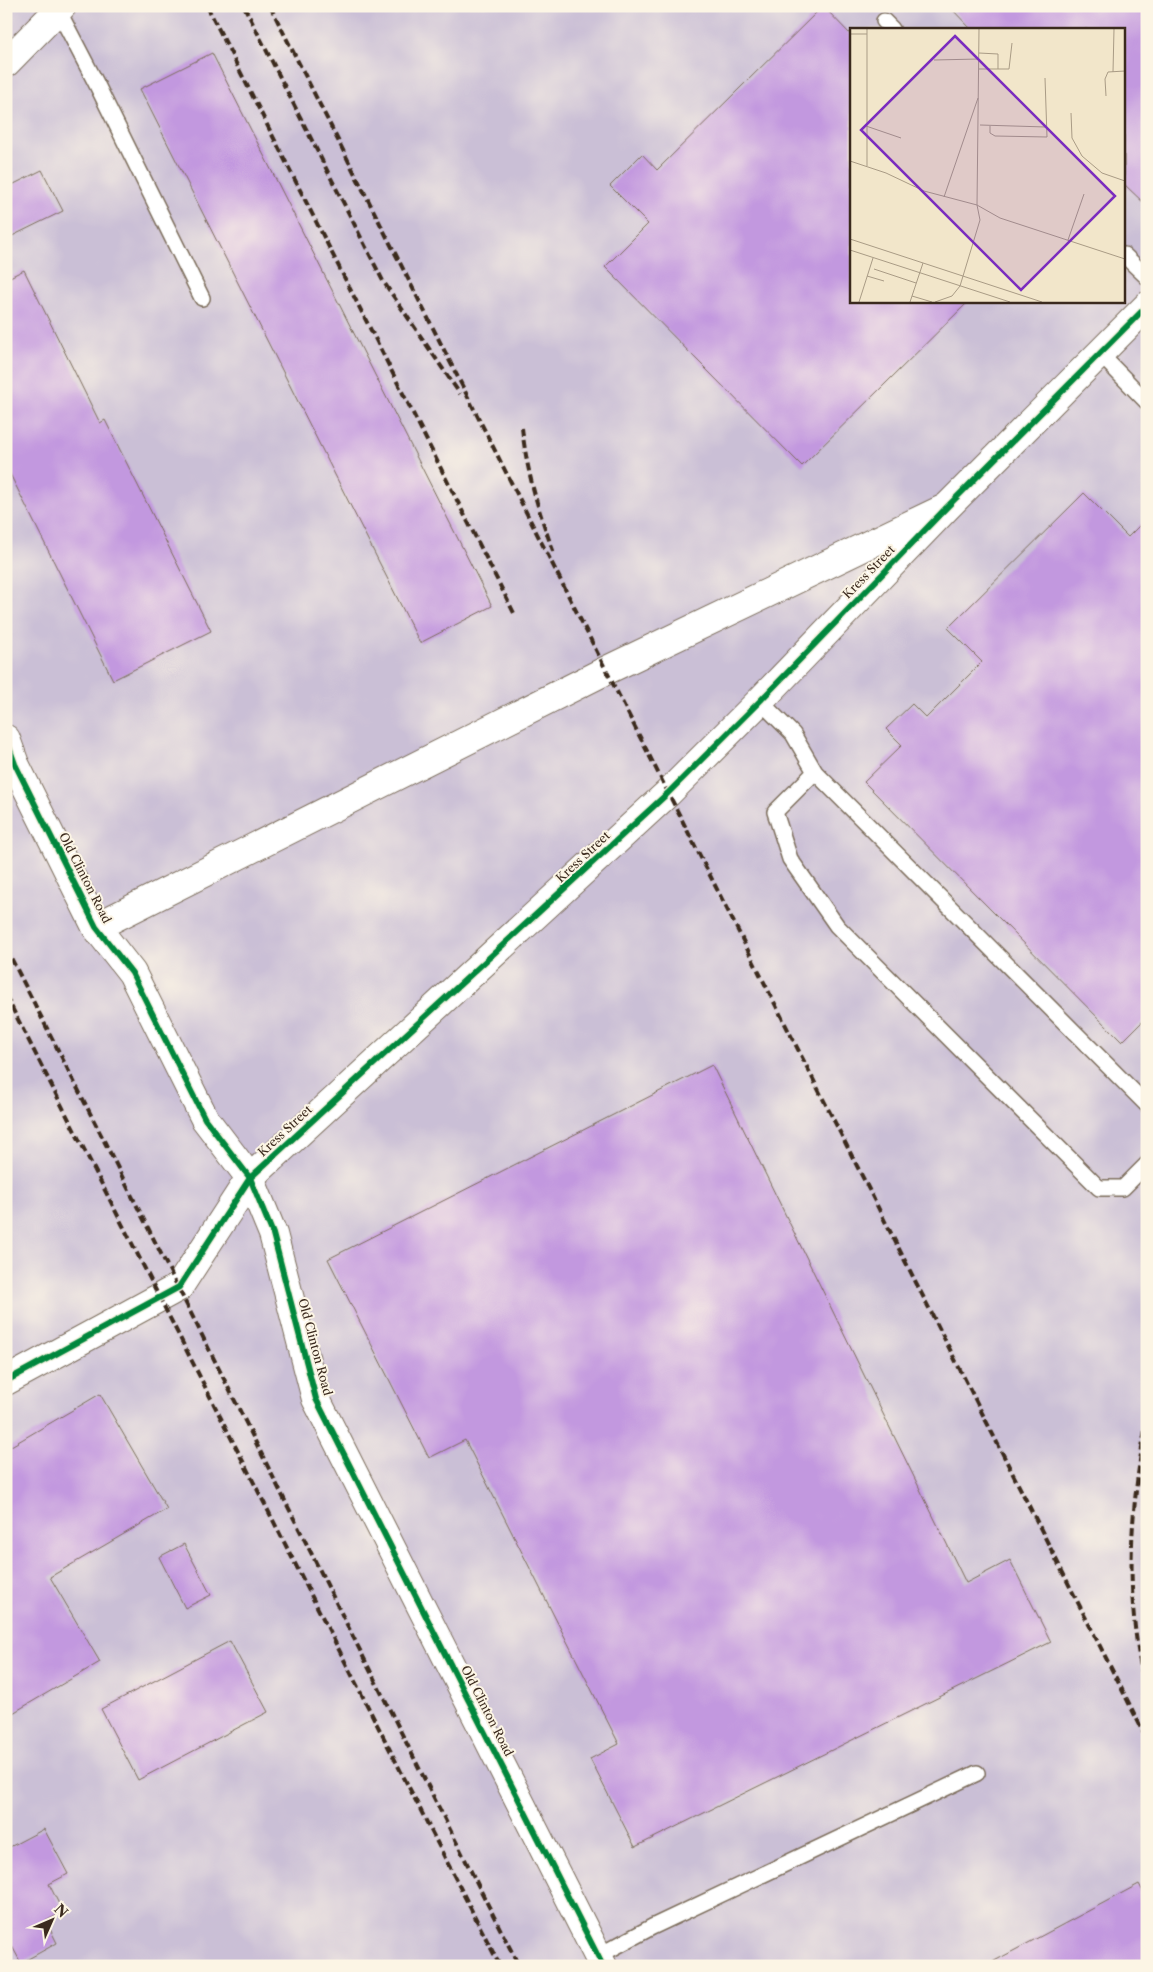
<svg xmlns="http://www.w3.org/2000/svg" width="1153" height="1972" font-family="'Libre Caslon Text',serif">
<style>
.industrial{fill:#cabfd6;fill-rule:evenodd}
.building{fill:#c298df}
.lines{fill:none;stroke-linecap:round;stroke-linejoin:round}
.service-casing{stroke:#7b6c5a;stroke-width:18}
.minor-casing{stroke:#7b6c5a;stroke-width:30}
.tertiary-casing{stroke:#7b6c5a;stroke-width:30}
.service{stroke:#fff;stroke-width:15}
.minor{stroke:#fff;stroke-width:28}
.tertiary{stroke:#fff;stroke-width:28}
.rail{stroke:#3b2a1e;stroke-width:4;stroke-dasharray:8 4;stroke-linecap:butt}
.cycleway-casing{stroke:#fcf5e5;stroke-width:9}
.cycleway{stroke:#00873e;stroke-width:6}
.labels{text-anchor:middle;stroke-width:4;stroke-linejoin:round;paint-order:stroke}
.street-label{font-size:12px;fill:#3b2a1e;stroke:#fcf5e5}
.inset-road{fill:none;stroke:#a99b85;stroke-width:1}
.view{fill:#7b2cbf;fill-opacity:0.15;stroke:#7b2cbf;stroke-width:2.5}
.inset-edge{fill:none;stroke:#3b2a1e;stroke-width:2.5}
</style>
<rect width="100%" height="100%" fill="#fcf5e5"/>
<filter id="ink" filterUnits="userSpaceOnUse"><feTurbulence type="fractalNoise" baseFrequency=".02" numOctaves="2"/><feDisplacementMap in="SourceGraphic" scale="10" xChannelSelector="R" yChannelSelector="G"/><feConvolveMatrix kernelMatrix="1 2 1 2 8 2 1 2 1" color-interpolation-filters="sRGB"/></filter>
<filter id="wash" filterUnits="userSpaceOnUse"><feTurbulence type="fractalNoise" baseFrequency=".0096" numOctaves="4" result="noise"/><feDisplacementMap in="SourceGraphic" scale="20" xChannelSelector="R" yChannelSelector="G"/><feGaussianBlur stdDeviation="1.12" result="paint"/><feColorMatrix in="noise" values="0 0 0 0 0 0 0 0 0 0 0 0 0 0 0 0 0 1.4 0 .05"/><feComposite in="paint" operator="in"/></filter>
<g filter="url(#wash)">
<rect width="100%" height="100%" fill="#f2e6ca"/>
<path class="industrial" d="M 6,6 L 1147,6 L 1147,1966 L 6,1966 ZM 852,29 L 1124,29 L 1124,301 L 852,301 Z"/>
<g id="blocks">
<g class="building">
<polygon points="823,6 852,36 852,301 969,301 802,466 605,267 648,224 610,186 642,154 657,170"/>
<polygon points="949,6 1147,6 1147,206 1124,184 1124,29 971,29"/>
<polygon points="212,53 492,606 420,643 140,89"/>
<polygon points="42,170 63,211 6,239 6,188"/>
<polygon points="24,270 100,423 105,420 211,631 113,680 6,466 6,279"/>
<polygon points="1084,493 1128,537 1144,521 1147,524 1147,1017 1122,1042 864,782 902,745 886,729 912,704 926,718 982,662 948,628"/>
<polygon points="712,1065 966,1583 1010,1560 1051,1642 635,1847 590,1759 619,1744 465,1440 429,1458 328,1259"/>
<polygon points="100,1394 167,1509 50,1577 100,1662 6,1717 6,1449"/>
<polygon points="184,1544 211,1595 185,1608 159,1557"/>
<polygon points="230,1641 268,1712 138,1780 101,1709"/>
<polygon points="44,1829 68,1874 49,1884 63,1912 46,1921 57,1943 21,1963 6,1935 6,1849"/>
<polygon points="1139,1884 1147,1899 1147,1966 985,1966"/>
</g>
</g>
</g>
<g filter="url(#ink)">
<use href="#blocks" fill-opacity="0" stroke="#7b6c5a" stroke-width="1"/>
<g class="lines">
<defs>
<g id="service">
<polyline points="58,10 96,83 202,298"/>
<polyline points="884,21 892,29"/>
<polyline points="1124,255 1147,277"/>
<polyline points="1100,354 1147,402"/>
<polyline points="760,701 793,734 815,772 1147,1105"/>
<polyline points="815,772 775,812 790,859 837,926 1099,1188 1123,1188 1147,1164"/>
<polyline points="598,1956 652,1927 977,1773"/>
</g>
<g id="minor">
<polyline points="6,63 62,6"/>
<polyline points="6,739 15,764 96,927 132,973 205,1119 250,1178 273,1234 316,1399 603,1966"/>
<polyline points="96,927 605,671 945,508"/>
</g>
<polyline id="tertiary" points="6,1381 179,1287 250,1178 668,793 760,701 947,507 1147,306"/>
</defs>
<use href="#service" class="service-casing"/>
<use href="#minor" class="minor-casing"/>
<use href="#tertiary" class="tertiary-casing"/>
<use href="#service" class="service"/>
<use href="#minor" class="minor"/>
<use href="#tertiary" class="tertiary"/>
<g class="rail">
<polyline points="207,6 515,615"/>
<polyline points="244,6 383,281 460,394"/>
<polyline points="270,6 1147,1739"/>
<path d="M 522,428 C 527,472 538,511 554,553"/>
<path d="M 6,948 C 179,1286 347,1627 519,1966"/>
<polyline points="6,996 500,1966"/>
<path d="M 1147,1419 C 1129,1515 1124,1600 1147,1695"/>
</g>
<defs>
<g id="cycleway">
<polyline points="6,739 15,764 96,927 132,973 205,1119 250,1178 273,1234 316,1399 603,1966"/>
<polyline points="6,1381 179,1287 250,1178 668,793 760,701 947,507 1147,306"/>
</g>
</defs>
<use href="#cycleway" class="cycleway-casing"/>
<use href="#cycleway" class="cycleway"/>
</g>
</g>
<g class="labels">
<g class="street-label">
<text transform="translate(869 572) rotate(-46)" y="4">Kress Street</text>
<text transform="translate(583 857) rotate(-43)" y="4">Kress Street</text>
<text transform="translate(85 878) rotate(63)" y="4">Old Clinton Road</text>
<text transform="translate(285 1131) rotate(-43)" y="4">Kress Street</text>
<text transform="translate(315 1347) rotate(75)" y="4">Old Clinton Road</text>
<text transform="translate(487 1711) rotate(63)" y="4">Old Clinton Road</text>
</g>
</g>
<g transform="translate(850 28)">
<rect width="275" height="275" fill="#f2e6ca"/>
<path class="inset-road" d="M 0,6 L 17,6M 129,25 L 148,26 L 148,41M 84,32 L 129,31M 129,41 L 159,41 L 162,15M 263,44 L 264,1M 256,68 L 255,51 L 258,44 L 275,43M 221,85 L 222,110 L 232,128 L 252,145 L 275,153M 130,97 L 196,99M 16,98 L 51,110M 140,98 L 140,105 L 145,108 L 197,109 L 195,50M 0,133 L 36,145 L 74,163 L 127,177 L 150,190 L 275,231M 17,138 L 17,1M 94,169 L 128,70M 0,211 L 192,274M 218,212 L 234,166M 0,222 L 160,274M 24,241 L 66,255M 17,248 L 34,253M 62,268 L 82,274M 9,274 L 23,230M 60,274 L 73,235M 85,274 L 102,268 L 110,258 L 130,192 L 127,177 L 129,1"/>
<path class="view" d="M 105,8 L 265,168 L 171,262 L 11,102 Z"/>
<rect width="275" height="275" class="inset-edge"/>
</g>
<rect width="1153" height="1972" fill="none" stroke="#fcf5e5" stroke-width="25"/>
<g transform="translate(52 1920) rotate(45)" stroke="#fcf5e5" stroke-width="4" paint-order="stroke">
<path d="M0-4L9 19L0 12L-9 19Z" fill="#3b2a1e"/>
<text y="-8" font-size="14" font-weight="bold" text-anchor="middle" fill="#3b2a1e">N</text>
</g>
</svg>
